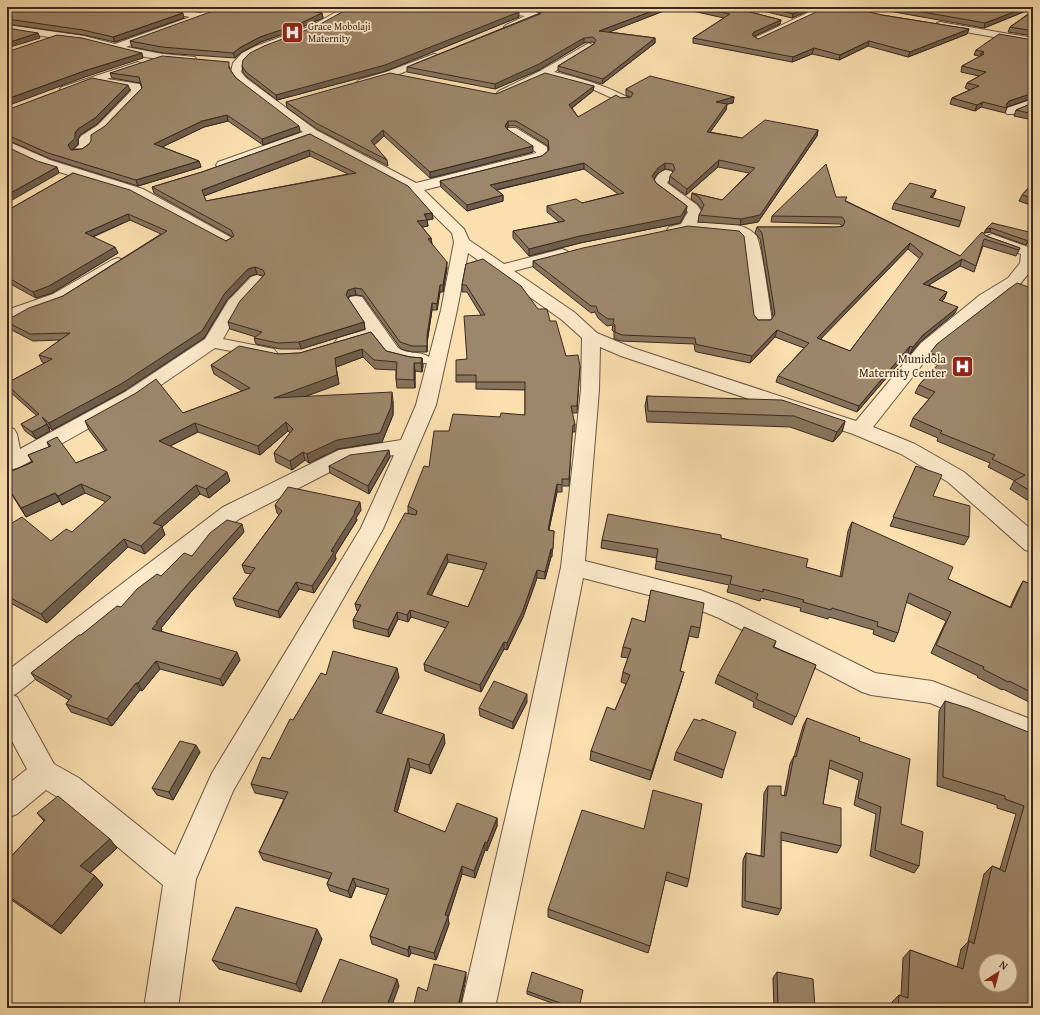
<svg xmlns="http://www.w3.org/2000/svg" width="1040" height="1015" font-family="'Gentium Book Plus',serif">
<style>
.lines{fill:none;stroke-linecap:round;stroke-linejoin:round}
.minor-casing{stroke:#685645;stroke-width:2}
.minor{fill:#fceacb;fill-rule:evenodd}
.wall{fill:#87745c;stroke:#382822;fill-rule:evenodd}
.shaded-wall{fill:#6e5e4b;stroke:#382822}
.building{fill:#9d876b;stroke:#382822;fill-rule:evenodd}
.labels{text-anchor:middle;stroke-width:3.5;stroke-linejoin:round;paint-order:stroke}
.far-poi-label{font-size:10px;fill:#382822;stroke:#fceacb;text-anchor:start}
.poi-label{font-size:12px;fill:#382822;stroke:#fceacb;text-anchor:end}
</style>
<rect width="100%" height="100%" fill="#fadfaf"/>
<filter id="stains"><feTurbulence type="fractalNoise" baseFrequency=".005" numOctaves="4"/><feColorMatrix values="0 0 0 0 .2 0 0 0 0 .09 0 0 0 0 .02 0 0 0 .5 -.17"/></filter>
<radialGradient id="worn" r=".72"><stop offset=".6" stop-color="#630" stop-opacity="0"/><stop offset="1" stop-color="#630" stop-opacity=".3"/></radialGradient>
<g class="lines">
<defs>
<g id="minor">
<polygon points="145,7 167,7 200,13 216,7 230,7 228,9 126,47 163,54 195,57 196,59 195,61 191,62 163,60 134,55 84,42 7,31 7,25 84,36 115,44 190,17 150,10"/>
<path d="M 345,7 L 357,7 L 317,30 L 264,50 L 250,57 L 243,64 L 241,72 L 246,78 L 316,130 L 416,183 L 536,153 L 536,152 L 508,134 L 506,131 L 508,128 L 516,128 L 547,147 L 548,155 L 542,161 L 424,190 L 464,229 L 469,240 L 504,264 L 562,249 L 567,251 L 570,254 L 567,257 L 514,271 L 574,312 L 597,333 L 633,348 L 856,421 L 921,343 L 980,295 L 1008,278 L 1020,263 L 1021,254 L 987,242 L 984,239 L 987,236 L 992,234 L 997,236 L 1031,248 L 1033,250 L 1033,268 L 1020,284 L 992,303 L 933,351 L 873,427 L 915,444 L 964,472 L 1033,531 L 1033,552 L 1025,550 L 948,482 L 901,454 L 853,434 L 621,356 L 600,347 L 599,390 L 585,561 L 700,590 L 737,604 L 875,673 L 932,681 L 1033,720 L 1033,745 L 930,703 L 871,695 L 862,692 L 719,618 L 687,605 L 583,578 L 549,751 L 495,1008 L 461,1008 L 521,751 L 561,567 L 581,390 L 582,338 L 562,320 L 468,253 L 457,310 L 436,405 L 383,529 L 233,791 L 196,879 L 178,1008 L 144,1008 L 163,885 L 59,798 L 46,790 L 17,814 L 7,818 L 7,785 L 27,769 L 7,732 L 7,671 L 223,507 L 339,450 L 401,440 L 416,405 L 427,363 L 411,364 L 390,359 L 373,339 L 344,347 L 338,346 L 335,342 L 338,338 L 366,330 L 348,301 L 350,297 L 356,296 L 362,297 L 398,348 C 408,355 420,350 429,357 L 441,310 L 454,242 L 452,233 L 409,191 L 311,138 L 228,168 L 218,168 L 216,165 L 218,162 L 303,132 L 238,82 L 231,72 L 233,63 L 242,53 L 256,46 L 311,26 ZM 394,455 L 361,528 L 212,773 L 175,855 L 79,778 L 54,764 L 17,697 L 13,695 L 16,694 L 239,519 L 351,461 Z"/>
<polygon points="477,7 501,7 536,12 541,15 539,17 509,30 506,29 504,27 506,25 525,16 482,10"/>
<polygon points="820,7 832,7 762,42 758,43 753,40 754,38"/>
<polygon points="1020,7 1033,7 1033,11 1022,9"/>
<polygon points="940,22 1033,38 1033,44 937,27 935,25 937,23"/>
<path d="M 589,43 L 594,46 L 593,48 L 554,72 C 580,78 605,85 629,98 L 631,100 L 629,102 L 621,102 L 592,89 L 545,77 L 507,95 L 499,95 L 497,93 L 499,91 L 540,71 Z"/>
<polygon points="434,54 438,55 439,57 438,59 394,76 363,85 357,82 359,80 386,72"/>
<path d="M 138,62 L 143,65 L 142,67 L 107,79 L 140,84 L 143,92 L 141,94 L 106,131 L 91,140 L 92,147 C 88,153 80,155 73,154 L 72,151 L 79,145 L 79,139 L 81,136 L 98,125 L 131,91 L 131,89 L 94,83 L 66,92 L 62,91 L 60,89 L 62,87 Z"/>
<polygon points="1033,99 1033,106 1015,114 1007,114 1005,111 1007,108"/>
<polygon points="7,141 50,160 143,189 232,238 235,241 232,244 227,246 222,244 133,195 40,166 7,150"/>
<path d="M 666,170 L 671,171 L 673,174 L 667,183 L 697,205 L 702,212 L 697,223 C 715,222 743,221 756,235 C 761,241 770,308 772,321 L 769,325 L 763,326 L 757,325 L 754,321 L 744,240 C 730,228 705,231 688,232 C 681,233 675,235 669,233 L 667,230 L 669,227 L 681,224 L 688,212 L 654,185 L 653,182 L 661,171 Z"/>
<polygon points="118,258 124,260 126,263 124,266 65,302 7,322 7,310 53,294 112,260"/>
<polygon points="257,275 263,277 265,280 241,307 223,339 274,349 277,353 274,357 268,358 215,348 139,400 20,467 13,469 7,467 7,427 14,429 17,434 20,449 125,392 205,339 228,301 251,277"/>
</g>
</defs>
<use href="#minor" class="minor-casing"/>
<use href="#minor" class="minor"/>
</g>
<g class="wall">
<polygon points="175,7 212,7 200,11"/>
<polygon points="310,7 342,7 334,11"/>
<polygon points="512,7 731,7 781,20 780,24 754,36 758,39 882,15 969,29 967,34 908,57 868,46 839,60 812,54 792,62 693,43 693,38 724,18 674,7 609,32 655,38 655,43 602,84 558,71 558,66 594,44 593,42 584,43 539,70 495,89 407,72 407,67 540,13 536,11"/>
<polygon points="746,7 816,7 792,18"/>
<polygon points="866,7 1027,7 1026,11 984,28"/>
<polygon points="1033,8 1033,36 1008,32 1010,27 1031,12"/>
<polygon points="7,9 184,18 115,42 84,35 7,24"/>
<polygon points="322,13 323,18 300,28 261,42 242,52 235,58 163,53 132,47 130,41"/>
<polygon points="519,17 386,71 277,100 247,77 243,72 242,66 317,26"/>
<polygon points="1033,40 1033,98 1007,107 1007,108 1005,113 981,107 975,111 950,104 952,98 970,90 965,88 967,83 979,76 961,72 962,66 979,57 979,56 974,55 976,50"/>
<polygon points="230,67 230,70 236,78 300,132 263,145 228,121 204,127 162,147 199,161 201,167 138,186 51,159 7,140 7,110 130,90 97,124 80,135 78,139 78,144 72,149 82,149 89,144 105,126 142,88 140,83 112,78 110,73"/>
<polygon points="594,86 593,91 572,108 578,117 621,98 630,97 626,95 626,89 734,97 733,103 727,104 726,110 710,132 742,138 818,130 817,136 758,222 740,225 698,222 699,215 702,210 698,204 691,199 692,193 722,200 749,173 718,167 686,195 669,183 670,176 673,172 672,170 665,169 657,174 654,179 656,183 687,206 686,212 680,223 580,243 529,256 513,238 513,231 559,222 547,212 547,206 582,203 618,194 584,169 497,190 503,195 503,201 467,211 441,187 440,181 542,156 548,151 548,146 516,126 508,126 507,129 533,152 430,178 384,136 374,145 387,160 388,166 317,129 287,108 286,102 496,94"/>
<polygon points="1033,103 1033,120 1014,116 1016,110"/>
<path d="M 310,134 L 432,213 L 433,219 L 427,220 L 428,226 L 422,227 L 431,238 L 432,244 L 447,268 L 443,292 L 440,292 L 437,310 L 432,310 L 427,343 L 427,352 L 412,352 L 401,349 L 363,296 L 356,295 L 349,296 L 348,298 L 364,322 L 365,329 L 301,349 L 280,349 L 256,344 L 254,338 L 256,337 L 230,329 L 228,322 L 263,276 L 257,274 L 250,276 L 227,300 L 204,338 L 124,391 L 52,430 L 48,426 L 50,431 L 36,439 L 25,431 L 21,424 L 37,416 L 9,391 L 7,387 L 7,383 L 45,363 L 42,362 L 39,355 L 60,340 L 33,341 L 8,328 L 7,325 L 7,320 L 63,296 L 161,234 L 130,220 L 93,237 L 118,253 L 52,293 L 36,298 L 7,282 L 7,209 L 10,209 L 73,173 L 226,241 L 233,237 L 154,193 L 152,187 L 202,172 ZM 310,156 L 348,174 L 206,201 L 204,196 Z"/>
<polygon points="1033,183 1033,206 1019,201 1022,195"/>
<polygon points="936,190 934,195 932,198 961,221 959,227 892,209 894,203"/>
<path d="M 836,197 L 846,201 L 960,256 L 986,236 L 1020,248 L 1016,256 L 983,246 L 976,266 L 974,272 L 960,266 L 928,285 L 947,292 L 944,299 L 942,301 L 955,313 L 920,342 L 910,354 L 908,353 L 857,412 L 776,382 L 778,376 L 804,348 L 775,337 L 750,363 L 697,352 L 695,351 L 694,344 L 621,341 L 614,339 L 614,332 L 612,330 L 613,325 L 607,326 L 598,318 L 595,312 L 591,313 L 533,267 L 533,261 L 754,315 L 758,320 L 771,320 L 773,317 L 760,239 L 755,233 L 757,227 L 837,227 L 842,226 L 840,224 L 771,222 L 772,216 ZM 908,249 L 920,259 L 850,351 L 820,339 Z"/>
<polygon points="992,223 1032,237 1026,245 990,232 984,233"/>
<path d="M 466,264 L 538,309 L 550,321 L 566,356 L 580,366 L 577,413 L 572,413 L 575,425 L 575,432 L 572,432 L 569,486 L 562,486 L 562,492 L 557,492 L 549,530 L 554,531 L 552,557 L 551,557 L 545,579 L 537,578 L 523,617 L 507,650 L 504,649 L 481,692 L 425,671 L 424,664 L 446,628 L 411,617 L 408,622 L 398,619 L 389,637 L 354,628 L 353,620 L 358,611 L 357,611 L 355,604 L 408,514 L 408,506 L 449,431 L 500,417 L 525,415 L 525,390 L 476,389 L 476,382 L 456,382 L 456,375 L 467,359 L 481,315 L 467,292 L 462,292 L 462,285 ZM 448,562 L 484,570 L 468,607 L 431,596 Z"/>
<polygon points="1010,288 1033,496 1027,500 1010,489 1014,481 1015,481 988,467 990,463 937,441 938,438 910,426 913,418 929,399 915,393 919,385 938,365 927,361 930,353"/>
<polygon points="371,332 386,351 410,357 422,358 423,366 422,372 415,371 415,388 397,388 396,379 396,370 375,369 363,357 336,367 339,384 304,397 393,401 393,415 382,442 338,449 309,463 305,460 292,470 276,462 274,453 290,433 288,431 260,455 198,432 170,446 230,481 209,498 200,494 162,527 165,535 145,554 128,547 47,623 7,601 7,526 51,541 72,532 106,502 85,493 62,505 60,501 26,517 7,487 7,473 32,462 28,455 49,447 47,442 76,463 105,451 89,430 85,421 183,413 242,391 214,374 211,365 278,354 300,353"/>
<polygon points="647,396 845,421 842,432 833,442 790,427 647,422 645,406"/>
<polygon points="390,457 369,494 330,473 329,466"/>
<polygon points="916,466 933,496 969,537 964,545 890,526"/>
<polygon points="275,505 361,510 356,518 357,520 335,555 336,559 314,593 299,589 280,618 236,606 233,598 251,574 245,573 242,565 279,515 277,513"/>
<polygon points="852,522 948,579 1010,607 1018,590 1023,581 1033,585 1033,704 1003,689 1002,690 977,677 978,676 931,653 946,621 906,602 898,633 894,642 873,634 874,630 829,617 828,619 800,611 801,608 761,598 760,601 727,592 729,585 655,569 657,558 601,548 602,540 721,538 806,567 840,577 848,531"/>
<polygon points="244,532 190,593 161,628 162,630 161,631 240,660 223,686 160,669 142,691 140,690 112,726 71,712 66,704 69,700 36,680 31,673 81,635 121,607 161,576 192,556"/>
<polygon points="651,590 700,628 698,638 689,636 680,671 681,682 650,780 590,760 591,751 615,710 626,684 621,682 623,672 628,658 621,657 623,647 645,622"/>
<polygon points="776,641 774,647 816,665 792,725 753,707 754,702 715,683 718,675"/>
<polygon points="326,675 399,677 381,714 445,743 431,774 410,767 397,813 445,832 497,818 497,826 487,851 485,850 475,878 462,874 448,918 449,924 436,960 411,953 409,957 372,944 370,936 387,895 356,886 351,898 330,891 327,884 329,879 263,860 259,852 284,799 255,793 251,784 270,759 293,720"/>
<polygon points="945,701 1033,734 1033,1008 892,1008 892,1002 899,995 901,996 903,958 910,950 957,967 961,949 968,942 984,874 992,866 1000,869 1016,814 997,808 997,805 937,786 939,711"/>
<polygon points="527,702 513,729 480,716 479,708"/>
<polygon points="807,718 859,741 901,824 919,866 914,873 870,856 876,814 854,805 859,780 829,768 823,804 841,846 837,853 781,840 781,909 778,915 742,907 743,860 746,853 761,856 764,793 768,786 781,795 784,796 790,764 794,756 794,757 803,726"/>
<polygon points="200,752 173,800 157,795 152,788"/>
<polygon points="676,752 724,770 722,778 674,760"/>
<polygon points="37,813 117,848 90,873 95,876 103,885 61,934 7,897 7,861 44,821"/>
<polygon points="644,829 689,879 687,887 665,880 650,946 648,953 548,917 548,909"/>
<polygon points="322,939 301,992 219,969 212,960"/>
<polygon points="777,972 815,1008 774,1008 773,978"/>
<polygon points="527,991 580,1008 566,1008 527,994"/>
</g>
<g class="shaded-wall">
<polygon points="199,7 212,7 200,11"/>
<polygon points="333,7 342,7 334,11"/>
<polygon points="663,7 674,7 599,36 599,31"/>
<polygon points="807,7 816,7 792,18 793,14"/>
<polygon points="1027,7 1028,7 1026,11 984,28 985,23"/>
<polygon points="519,12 519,17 386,71 277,100 276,95"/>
<polygon points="183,13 184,18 115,42 113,37"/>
<polygon points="322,13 323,18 300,28 261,42 242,52 235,58 233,53 241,47 260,37"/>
<polygon points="781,20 780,24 753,37 752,35 754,32"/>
<polygon points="969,29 967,34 908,57 910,52"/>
<polygon points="38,33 40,38 7,48 7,43"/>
<polygon points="584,38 584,43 539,70 495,89 495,84"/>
<polygon points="655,38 655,43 602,84 603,79"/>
<polygon points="869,41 868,46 839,60 840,55"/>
<polygon points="814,48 812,54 792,62 793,57"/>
<polygon points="142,53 143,58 85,77 7,106 7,99 84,71"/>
<polygon points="128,85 130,90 97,124 80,135 78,139 78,144 71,151 68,145 78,129"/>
<polygon points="594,86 593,91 569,110 569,105"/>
<polygon points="1033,93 1033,98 1007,107 1006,105 1009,101"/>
<polygon points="734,97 733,103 727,104 726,110 706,138 707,132 716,102"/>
<polygon points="983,102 981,107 975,111 977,105"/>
<polygon points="227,115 228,121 204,127 156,150 154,144 202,121"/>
<polygon points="508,121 508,126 505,132 505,126"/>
<polygon points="299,126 300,132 263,145 262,139"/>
<polygon points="383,130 384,136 372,147 371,141"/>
<polygon points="818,130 817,136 758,222 740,225 741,219"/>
<polygon points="533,146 533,152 430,178 430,172"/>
<polygon points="309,150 310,156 204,196 202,190"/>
<polygon points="719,160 718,167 686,195 687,189"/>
<polygon points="199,161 201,167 138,186 136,180"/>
<polygon points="584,163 584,169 491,191 490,185"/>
<polygon points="665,163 665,169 657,174 652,183 652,176 658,168"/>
<polygon points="57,167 59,173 7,203 7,195"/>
<polygon points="936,190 934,195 928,203 930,197"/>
<polygon points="503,195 503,201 467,211 467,205"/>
<polygon points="687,206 686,212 680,223 580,243 529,256 529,249"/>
<polygon points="432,213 433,219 427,220 428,226 418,228 417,221 424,214"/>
<polygon points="128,214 130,220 87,239 85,233"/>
<polygon points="991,228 990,232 984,233 986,229"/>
<polygon points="1033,234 1032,237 1026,245 1028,241"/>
<polygon points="431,238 432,245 428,239"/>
<polygon points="910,243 908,249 815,345 817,338"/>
<polygon points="115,247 118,253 52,293 36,298 33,292"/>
<polygon points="962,259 960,266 921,290 923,284"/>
<polygon points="447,262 447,268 443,292 443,285"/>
<polygon points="255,267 257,274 250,276 227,300 204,338 124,391 52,430 49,423 225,293 248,269"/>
<polygon points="440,285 440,292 437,310 437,304"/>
<polygon points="355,288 356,295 349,296 347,302 346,295 348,290"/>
<polygon points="947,292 944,299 936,307 939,300"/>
<polygon points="432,303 432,310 427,343 427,352 427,336"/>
<polygon points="958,307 955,313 920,342 910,354 913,347 923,335"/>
<polygon points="364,322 365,329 301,349 299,342"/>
<polygon points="777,330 775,337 750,363 752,356"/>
<polygon points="910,346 908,353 857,412 859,406"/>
<polygon points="362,349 363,357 336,367 339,384 277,407 274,398 335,358"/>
<polygon points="422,358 423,366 422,372 421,363"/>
<polygon points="414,363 415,371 415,388 414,380"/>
<polygon points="392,392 393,401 393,415 382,442 338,449 309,463 307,454"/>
<polygon points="845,421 842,432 833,442 837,432"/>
<polygon points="286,422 288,431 260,455 258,446"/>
<polygon points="195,423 198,432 162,450 159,441"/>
<polygon points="47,424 50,431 36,439 32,432"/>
<polygon points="389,450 390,457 369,494 368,486"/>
<polygon points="303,452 305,460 292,470 290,461"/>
<polygon points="227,472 230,481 209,498 206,489"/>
<polygon points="81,484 85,493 62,505 58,496"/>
<polygon points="557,484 557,492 547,538 548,530"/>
<polygon points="196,485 200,494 162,527 165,535 145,554 141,546 153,523"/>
<polygon points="1033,491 1033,496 1027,500 1032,492"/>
<polygon points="55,493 60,501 26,517 21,508"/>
<polygon points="360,502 361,510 356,518 357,520 335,555 336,559 314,593 312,586 331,551"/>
<polygon points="242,524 244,532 190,593 161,628 162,630 156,637 152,629 156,622 187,585"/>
<polygon points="124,539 128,547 47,623 41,614"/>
<polygon points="551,549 551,557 545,579 545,572"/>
<polygon points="447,554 448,562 428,602 427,594"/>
<polygon points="537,570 537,578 523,617 507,650 507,643"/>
<polygon points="296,582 299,589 280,618 278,611"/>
<polygon points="410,610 411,617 408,622 407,615"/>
<polygon points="397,612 398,619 389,637 388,630"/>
<polygon points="504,642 504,649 481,692 480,685"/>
<polygon points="237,652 240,660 223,686 220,679"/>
<polygon points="156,661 160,669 142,691 138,683"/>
<polygon points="397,668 399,677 378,721 376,712"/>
<polygon points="684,672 681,682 650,780 652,771"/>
<polygon points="136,683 140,690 112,726 107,719"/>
<polygon points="527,694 527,702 513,729 513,722"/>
<polygon points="444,734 445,743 431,774 429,765"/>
<polygon points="196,745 200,752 173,800 169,792"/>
<polygon points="408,758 410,767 395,820 394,811"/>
<polygon points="497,818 497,826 487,851 487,843"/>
<polygon points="110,839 117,848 87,875 80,866"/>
<polygon points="485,842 485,850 475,878 474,871"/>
<polygon points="462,866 462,874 448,918 449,924 436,960 434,953 445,915"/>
<polygon points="95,876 103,885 61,934 52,926"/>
<polygon points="353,878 356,886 351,898 348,891"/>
<polygon points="317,929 322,939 301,992 296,984"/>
<polygon points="409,946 411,953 409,957 408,950"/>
<polygon points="466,972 466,978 460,1008 459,1002"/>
<polygon points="397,979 399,986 391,1008 386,1008"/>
</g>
<g class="building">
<polygon points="12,7 150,7 183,13 113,37 83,30 7,19 7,9"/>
<polygon points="224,7 288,7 322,13 299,24 260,37 241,47 233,53 162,47 130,41"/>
<polygon points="351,7 484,7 519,12 385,65 276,95 246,72 242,66 243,60 250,53 264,46 317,26"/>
<polygon points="538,7 663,7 599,31 655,38 603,79 558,66 594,44 596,40 593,37 584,38 539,64 495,84 407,67 540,14 543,10"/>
<polygon points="695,7 731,7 781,20 754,32 752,35 758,39 827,7 848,7 882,15 969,29 910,52 869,41 840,55 814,48 793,57 693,38 730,14"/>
<polygon points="766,7 807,7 793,14"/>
<polygon points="894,7 1027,7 985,23"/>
<polygon points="1033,11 1033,31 1010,27"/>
<polygon points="7,28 38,33 7,43"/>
<polygon points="999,34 1033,40 1033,93 1009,101 1006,105 1007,108 983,102 977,105 952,98 979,86 967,83 986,72 962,66 984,54 980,54 984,52 976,50"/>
<polygon points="57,35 82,38 142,53 84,71 7,99 7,52"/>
<polygon points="162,56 229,62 229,68 236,78 299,126 262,139 227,115 202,121 154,144 199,161 136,180 48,153 7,135 7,110 92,78 128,85 95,118 78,129 75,133 75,138 68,145 71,150 82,149 89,144 91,141 91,135 105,126 142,88 139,77 110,73"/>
<polygon points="390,73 496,94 545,73 594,86 569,105 578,117 616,95 621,98 631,97 633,93 626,89 650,76 734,97 716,102 727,104 707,132 742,138 765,120 818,130 760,215 741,219 699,215 704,205 699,197 692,193 722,200 755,168 719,160 687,189 670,176 675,169 673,164 665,163 658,168 652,176 656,183 687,206 681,216 580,236 529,249 513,231 565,221 547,206 576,199 582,203 624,193 584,163 490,185 503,195 467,205 440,181 542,156 549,150 548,140 516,121 508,121 505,126 507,129 533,146 430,172 383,130 371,141 387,160 316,123 286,102"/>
<polygon points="1033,103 1033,114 1016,110"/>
<path d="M 310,134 L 408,186 L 432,213 L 424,214 L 427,220 L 417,221 L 431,238 L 428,239 L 447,262 L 443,285 L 440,285 L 437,304 L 432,303 L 427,336 L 427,346 L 412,346 L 400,342 L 362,289 L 355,288 L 348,290 L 346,295 L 364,322 L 299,342 L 278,343 L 254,338 L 262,332 L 228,322 L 240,301 L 265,274 L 263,270 L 255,267 L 248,269 L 225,293 L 202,331 L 121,384 L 49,423 L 42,417 L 47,424 L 32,432 L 21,424 L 39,414 L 7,385 L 7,383 L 52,359 L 39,355 L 70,333 L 30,334 L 7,322 L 7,320 L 29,308 L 63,296 L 167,231 L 128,214 L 85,233 L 115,247 L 49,286 L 33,292 L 7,277 L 7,209 L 10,209 L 73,173 L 130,190 L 226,241 L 234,236 L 231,230 L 152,187 L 202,172 ZM 309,150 L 356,173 L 206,201 L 202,190 Z"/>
<polygon points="7,147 37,161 57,167 7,195"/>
<path d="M 826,164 L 836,197 L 847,197 L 845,201 L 960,256 L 982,232 L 986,236 L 1020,248 L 1019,250 L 984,239 L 976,266 L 962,259 L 923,284 L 947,292 L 939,300 L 958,307 L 923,335 L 913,347 L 910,346 L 859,406 L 778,376 L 809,343 L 777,330 L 752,356 L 699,345 L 696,344 L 695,338 L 622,335 L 615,332 L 615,325 L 613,323 L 614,319 L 608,319 L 598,312 L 596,306 L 591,306 L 533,261 L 583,248 L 688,226 L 739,231 L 744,236 L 754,315 L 758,320 L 771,320 L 775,314 L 762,233 L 757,227 L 837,227 L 843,226 L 845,221 L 842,217 L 772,216 ZM 910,243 L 923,254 L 850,351 L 817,338 Z"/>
<polygon points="910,183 936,190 930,197 965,207 961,221 894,203"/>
<polygon points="1033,183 1033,198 1022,195"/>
<polygon points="992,223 1033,233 1033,234 1028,241 991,228 986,229"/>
<path d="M 483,259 L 521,286 L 538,309 L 547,309 L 550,321 L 556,321 L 566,356 L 578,355 L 580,366 L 577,406 L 571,406 L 575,425 L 573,425 L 569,479 L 562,479 L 562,485 L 557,484 L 548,530 L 554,531 L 553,549 L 551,549 L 545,572 L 537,570 L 523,610 L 507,643 L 504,642 L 480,685 L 424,664 L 449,622 L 410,610 L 407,615 L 397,612 L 388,630 L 353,620 L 361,605 L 355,604 L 405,513 L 416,515 L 417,511 L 408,506 L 424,466 L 429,467 L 434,431 L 449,431 L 453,414 L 500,417 L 501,413 L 525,415 L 525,382 L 476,382 L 476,375 L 456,375 L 456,360 L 467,359 L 464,316 L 485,315 L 466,285 L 462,285 L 466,264 ZM 447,554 L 487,563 L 468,607 L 427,594 Z"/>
<polygon points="1017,283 1031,288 1033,285 1033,491 1032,492 1014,481 1025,475 992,459 995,455 940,433 942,431 913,418 935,392 919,385 944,358 930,353 937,344 1010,288"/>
<polygon points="371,332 386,351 410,357 422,358 421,363 414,363 414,380 396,379 397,362 374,360 362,349 335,358 337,375 274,398 392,392 391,407 380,433 337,440 307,454 303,452 290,461 274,453 293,429 286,422 258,446 195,423 159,441 227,472 206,489 196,485 153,523 162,526 141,546 124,539 41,614 7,596 7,526 22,517 51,541 66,529 72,532 111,497 81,484 58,496 55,493 21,508 7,486 7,473 33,462 28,455 51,446 47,442 57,437 76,463 107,450 85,421 136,393 156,379 183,413 250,388 211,365 239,346 278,354 300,353"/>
<polygon points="647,396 782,400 845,421 837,432 794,416 648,411"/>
<polygon points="389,450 368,486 329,466 350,455"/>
<polygon points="916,466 942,475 933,496 970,506 969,537 893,517"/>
<polygon points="288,487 360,502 354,512 355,513 331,551 334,552 312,586 296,582 278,611 233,598 255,568 242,565 282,511 275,505"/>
<polygon points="608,514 721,535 721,538 808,559 806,567 842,577 852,522 953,567 948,579 1011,608 1023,581 1033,585 1033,693 1009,681 1008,682 983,669 984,667 936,645 951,612 909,593 898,633 877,626 878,622 832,608 831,610 803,602 804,600 763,589 763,592 730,584 732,576 656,561 658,549 602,540"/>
<polygon points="227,520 242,524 187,585 156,622 158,622 152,629 237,652 220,679 156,661 138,683 136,683 107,719 66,704 72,696 31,673 79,635 81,635 117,606 121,607 137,589 157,574 161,576 184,553 192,556 210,533"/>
<polygon points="651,590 704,603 700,628 691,626 680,671 684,672 652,771 591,751 607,707 615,710 630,675 623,672 631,649 623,647 632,618 645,622"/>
<polygon points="744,627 776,641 773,647 816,665 796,717 756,699 758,694 718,675"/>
<polygon points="333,651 397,668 376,712 444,734 429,765 408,758 394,811 445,832 457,803 497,818 487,843 485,842 474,871 462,866 445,915 448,916 434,953 409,946 408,950 370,936 389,889 353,878 348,891 327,884 332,873 259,852 288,792 251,784 262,757 270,759 290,719 293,720 321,673 326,675"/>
<polygon points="494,681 527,694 513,722 479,708"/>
<path d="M 945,701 L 968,708 L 1033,734 L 1033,1008 L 898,1008 L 899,995 L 908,998 L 910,950 L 963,969 L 969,941 L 974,944 L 992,866 L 1005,872 L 1024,806 L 1005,799 L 1005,796 L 943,777 ZM 986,961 L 1010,961 L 1010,985 L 986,985 Z"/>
<polygon points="807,718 860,738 859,741 910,759 901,824 923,832 919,866 875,850 881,807 858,798 863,773 830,760 823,804 841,808 841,846 781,832 781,909 745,901 746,853 764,857 768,786 781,786 781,795 786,796 794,756 796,757"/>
<polygon points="694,719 701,721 702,719 736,732 724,770 676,752"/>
<polygon points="180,741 196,745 169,792 152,788"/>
<polygon points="653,790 702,804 689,879 667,872 650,946 548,909 582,810 644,829"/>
<polygon points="58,796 110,839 80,866 95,876 52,926 7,895 7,861 45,820 37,813"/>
<polygon points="236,907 317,929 296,984 212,960"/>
<polygon points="340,959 397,979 386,1008 324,1008 320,1007"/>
<polygon points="434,964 466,972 459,1002 461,1004 460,1008 413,1008 418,987 427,991"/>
<polygon points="532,972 583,990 579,1008 574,1008 527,991"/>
<polygon points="777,972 813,979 815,1008 778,1008"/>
</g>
<defs>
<symbol id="hospital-square" viewBox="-11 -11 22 22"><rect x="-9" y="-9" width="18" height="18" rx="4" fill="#8f2418" stroke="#fceacb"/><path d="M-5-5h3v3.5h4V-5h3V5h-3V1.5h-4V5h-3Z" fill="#fff"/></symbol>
</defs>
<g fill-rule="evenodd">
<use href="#hospital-square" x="280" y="20" width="25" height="25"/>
<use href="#hospital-square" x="950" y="354" width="25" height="25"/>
</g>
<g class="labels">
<g class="far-poi-label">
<text x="308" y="30">Grace Mobolaji<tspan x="308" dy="12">Maternity</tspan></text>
</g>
<g class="poi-label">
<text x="946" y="363">Munidola<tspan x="946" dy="14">Maternity Center</tspan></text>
</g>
</g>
<rect width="1040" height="1015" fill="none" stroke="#fadfaf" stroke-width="24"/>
<rect x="8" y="8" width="1024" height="999" fill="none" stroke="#382822" stroke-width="2"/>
<rect x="12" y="12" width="1016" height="991" fill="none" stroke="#382822"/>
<g transform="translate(998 973) rotate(36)"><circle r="19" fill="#fceacb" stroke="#ae9c87"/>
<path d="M0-3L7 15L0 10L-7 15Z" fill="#8f2418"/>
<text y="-6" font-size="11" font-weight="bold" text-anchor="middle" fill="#382822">N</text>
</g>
<rect width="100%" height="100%" filter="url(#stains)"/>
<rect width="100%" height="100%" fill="url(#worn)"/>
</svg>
